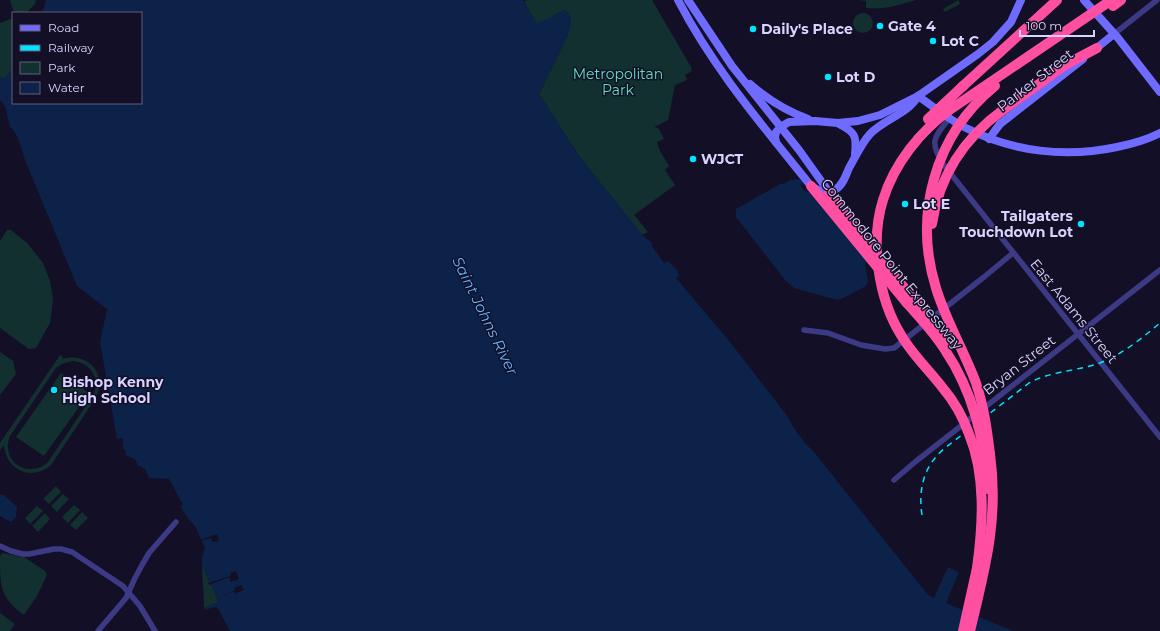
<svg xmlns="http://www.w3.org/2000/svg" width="1160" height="631" font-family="Montserrat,sans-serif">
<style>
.green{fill:#12302f;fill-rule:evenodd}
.water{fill:#0c2248}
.pier{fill:#130f26}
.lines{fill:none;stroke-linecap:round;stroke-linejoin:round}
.street{stroke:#3d3a85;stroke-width:5.5}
.secondary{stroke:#6f6bff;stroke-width:8}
.highway{stroke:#ff4fa3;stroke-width:10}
.rail{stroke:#00e5ff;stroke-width:1.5;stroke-dasharray:6 5;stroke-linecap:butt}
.highway-bridge{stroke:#ff4fa3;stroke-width:10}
.poi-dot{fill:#00e5ff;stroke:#130f26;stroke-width:1.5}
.labels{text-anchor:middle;stroke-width:3;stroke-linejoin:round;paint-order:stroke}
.poi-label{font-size:14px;font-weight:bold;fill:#d9d4ff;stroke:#130f26;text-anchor:start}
.park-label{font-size:14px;fill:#5fe0c0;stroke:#130f26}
.street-label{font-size:14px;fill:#d9d4ff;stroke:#130f26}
.water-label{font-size:15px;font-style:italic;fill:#62b6ff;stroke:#130f26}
</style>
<rect width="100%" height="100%" fill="#130f26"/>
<g class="green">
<polygon points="10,0 36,0 35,4 26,13 14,13"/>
<polygon points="527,0 652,0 691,67 692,71 685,75 687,80 675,85 668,120 659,125 654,126 659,129 664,139 657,142 660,151 669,166 665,170 675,185 634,215 648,232 642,235 579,156 539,94 568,35 564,10 537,25 524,1"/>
<path d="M 859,0 L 916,0 C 900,5 883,10 866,8 L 866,1 Z"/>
<polygon points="958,0 960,4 945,12 943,9"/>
<circle cx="863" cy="23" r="10"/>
<polygon points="13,18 13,71 11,71 4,79 0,77 0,23"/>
<polygon points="7,230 11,230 28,244 43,263 50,281 53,299 50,323 36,348 29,349 0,328 0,241"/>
<polygon points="0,352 13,361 16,374 0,395"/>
<path d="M 60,355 L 63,357 L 62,359 C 88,351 109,375 95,399 L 51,465 C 31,482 6,470 4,445 L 0,450 L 0,443 ZM 72,361 C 90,362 100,377 94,394 L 48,462 C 28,480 0,461 10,436 L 56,368 L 62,364 Z"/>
<polygon points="61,373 89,393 44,456 16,437"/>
<polygon points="56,486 61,492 49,504 43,499"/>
<polygon points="63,494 69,499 57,512 51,506"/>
<polygon points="74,505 80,510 68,523 62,517"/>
<polygon points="37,506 43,511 30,524 25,518"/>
<polygon points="82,512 88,518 76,530 70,525"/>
<polygon points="45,513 50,519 38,532 32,526"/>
<path d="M 2,553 L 24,557 L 45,571 L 47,575 L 37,596 L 24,615 C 0,598 0,586 0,557 Z"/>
<path d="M 202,565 L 218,600 L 217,603 L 204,608 C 204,594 202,579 202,565 Z"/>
<polygon points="0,613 15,624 10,631 0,631"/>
</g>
<g class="water">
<path d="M 46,0 L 523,0 L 537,24 L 564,10 L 566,10 L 571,18 L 571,22 L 568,35 L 539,94 L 579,156 L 642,235 L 651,242 L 653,248 L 664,263 L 668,261 L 677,270 L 679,276 L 676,278 L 730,342 L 785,413 L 796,431 L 805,443 L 814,452 L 928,595 L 934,598 L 948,567 L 959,572 L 946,603 L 1013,631 L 230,631 L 217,607 L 214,607 L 205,610 L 204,608 L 217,603 L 218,600 L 202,565 L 202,558 L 205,548 L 195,526 L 188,519 L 180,506 L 183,505 L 169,479 L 149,478 C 146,472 146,467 138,466 L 135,459 L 125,455 L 126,452 L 123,448 L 123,438 L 117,439 L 100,342 L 107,309 L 77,286 L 25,160 C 22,151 18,132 10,127 L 5,106 L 0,100 L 0,77 L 4,79 L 11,71 L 13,71 L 13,103 L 141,103 L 141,13 L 39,13 L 43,10 Z"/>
<polygon points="800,179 803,182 801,186 805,191 811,193 868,261 865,264 868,281 866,286 841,299 837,300 794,288 785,280 736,217 736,209 780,184 783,184 790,180"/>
<polygon points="0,494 4,495 17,507 16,517 11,522 0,516"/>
</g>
<g class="pier">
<polygon points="217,534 219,541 212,542 211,538 200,541 200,540"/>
<polygon points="236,571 239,579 231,582 229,577 209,585 208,583 230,576 230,573"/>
<polygon points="241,585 244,590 235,594 234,591 216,600 235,590 234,588"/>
</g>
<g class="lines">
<g class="street">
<polyline points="1114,34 1157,0"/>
<path d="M 949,119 C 934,137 929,142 943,164 L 1160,437"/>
<polyline points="804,330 828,333 861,345 885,349 894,348 984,277 1013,253"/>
<polyline points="894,480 915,462 1160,270"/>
<polyline points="0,546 11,551 23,554 29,554 54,549 61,549 72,552 123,586 140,606 155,631"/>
<polyline points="98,631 126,598 135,578 142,565 149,553 176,522"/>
</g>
<g class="secondary">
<path d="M 678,0 C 713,68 763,126 811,186 C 818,191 828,194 836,189 C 843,185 846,175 849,168 C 856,156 861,144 870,134 C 884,119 908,114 918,96"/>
<polyline points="688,0 732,66 799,150 829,192"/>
<polyline points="1084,0 1118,38 1160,92"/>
<polyline points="1093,51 1114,34"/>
<path d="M 750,84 C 768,100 786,111 808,119"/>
<path d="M 918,96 C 934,107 949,120 966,128 C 1013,152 1066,158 1117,147 C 1132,144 1146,140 1160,133"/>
<path d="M 839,124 C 855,132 857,136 855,154"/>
<polyline points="989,139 994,132 1000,124 1083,59"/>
<polyline points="776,142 775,137 776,132 782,126 789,122 815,121 838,123 858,121 880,115 918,96 978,54 993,42 1011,22 1021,0"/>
</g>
<g class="highway">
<polyline points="1113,6 1121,0"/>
<polyline points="963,86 1057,0"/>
<polyline points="1003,110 1065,65 1097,48"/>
<polyline points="811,186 906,302"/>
<polyline points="829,192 861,236 912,297"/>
<polyline points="963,631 977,568"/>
<path d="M 970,631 C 985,569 999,519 990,454"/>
</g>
<path class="rail" d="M 922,515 C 918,489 924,465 945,448 L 1029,383 C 1051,371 1077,371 1100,363 C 1123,354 1142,338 1160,323"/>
<g class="highway-bridge">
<polyline points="928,119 963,86"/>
<path d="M 932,224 C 939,177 964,138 1003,110"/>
<polyline points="912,297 934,323 948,343"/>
<path d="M 906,302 C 919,317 934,332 945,350 C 972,390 986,441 987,489"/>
<path d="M 990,454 C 987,430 984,407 976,383 C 964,351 946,321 936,288 C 913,214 935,135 995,86"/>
<path d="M 977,568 C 983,525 986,475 969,434 C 963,417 954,401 942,387 C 928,369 912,354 901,335 C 878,298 870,241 883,200 C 894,164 920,131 951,109 L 1110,1"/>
</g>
</g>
<g class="poi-dot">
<circle cx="880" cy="26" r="4"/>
<circle cx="753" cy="29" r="4"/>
<circle cx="933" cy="41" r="4"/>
<circle cx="828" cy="77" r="4"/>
<circle cx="693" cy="159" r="4"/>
<circle cx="905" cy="204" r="4"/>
<circle cx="1081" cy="224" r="4"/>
<circle cx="54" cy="390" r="4"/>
</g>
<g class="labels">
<g class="poi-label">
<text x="888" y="31">Gate 4</text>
<text x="761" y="34">Daily's Place</text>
<text x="941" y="46">Lot C</text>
<text x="836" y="82">Lot D</text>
<text x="701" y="164">WJCT</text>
<text x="913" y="209">Lot E</text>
<text x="1073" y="221" text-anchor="end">Tailgaters<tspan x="1073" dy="16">Touchdown Lot</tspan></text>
<text x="62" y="387">Bishop Kenny<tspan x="62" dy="16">High School</tspan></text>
</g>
<g class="park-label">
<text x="618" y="79">Metropolitan<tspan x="618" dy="16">Park</tspan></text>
</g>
<g class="street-label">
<text transform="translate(1035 80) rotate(-38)" y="5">Parker Street</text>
<text transform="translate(892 264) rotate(51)" y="5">Commodore Point Expressway</text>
<text transform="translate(1074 311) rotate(51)" y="5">East Adams Street</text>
<text transform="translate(1019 365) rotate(-38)" y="5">Bryan Street</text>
</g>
<g class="water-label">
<text transform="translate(485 316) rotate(64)" y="5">Saint Johns River</text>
</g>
</g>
<rect x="12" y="12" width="130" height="92" fill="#130f26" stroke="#625e7d"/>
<rect x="20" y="25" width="20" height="6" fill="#6f6bff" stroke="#625e7d"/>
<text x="48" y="32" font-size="12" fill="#d9d4ff">Road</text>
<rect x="20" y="45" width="20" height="6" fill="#00e5ff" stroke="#625e7d"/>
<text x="48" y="52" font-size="12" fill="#d9d4ff">Railway</text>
<rect x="20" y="62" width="20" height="12" fill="#12302f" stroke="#625e7d"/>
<text x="48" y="72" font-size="12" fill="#d9d4ff">Park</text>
<rect x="20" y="82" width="20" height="12" fill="#0c2248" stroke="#625e7d"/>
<text x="48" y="92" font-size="12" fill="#d9d4ff">Water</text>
<path d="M1020 30v6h74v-6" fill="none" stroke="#d9d4ff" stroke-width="2"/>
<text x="1026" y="30" font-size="12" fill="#d9d4ff" stroke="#130f26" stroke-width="3" paint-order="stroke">100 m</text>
</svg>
